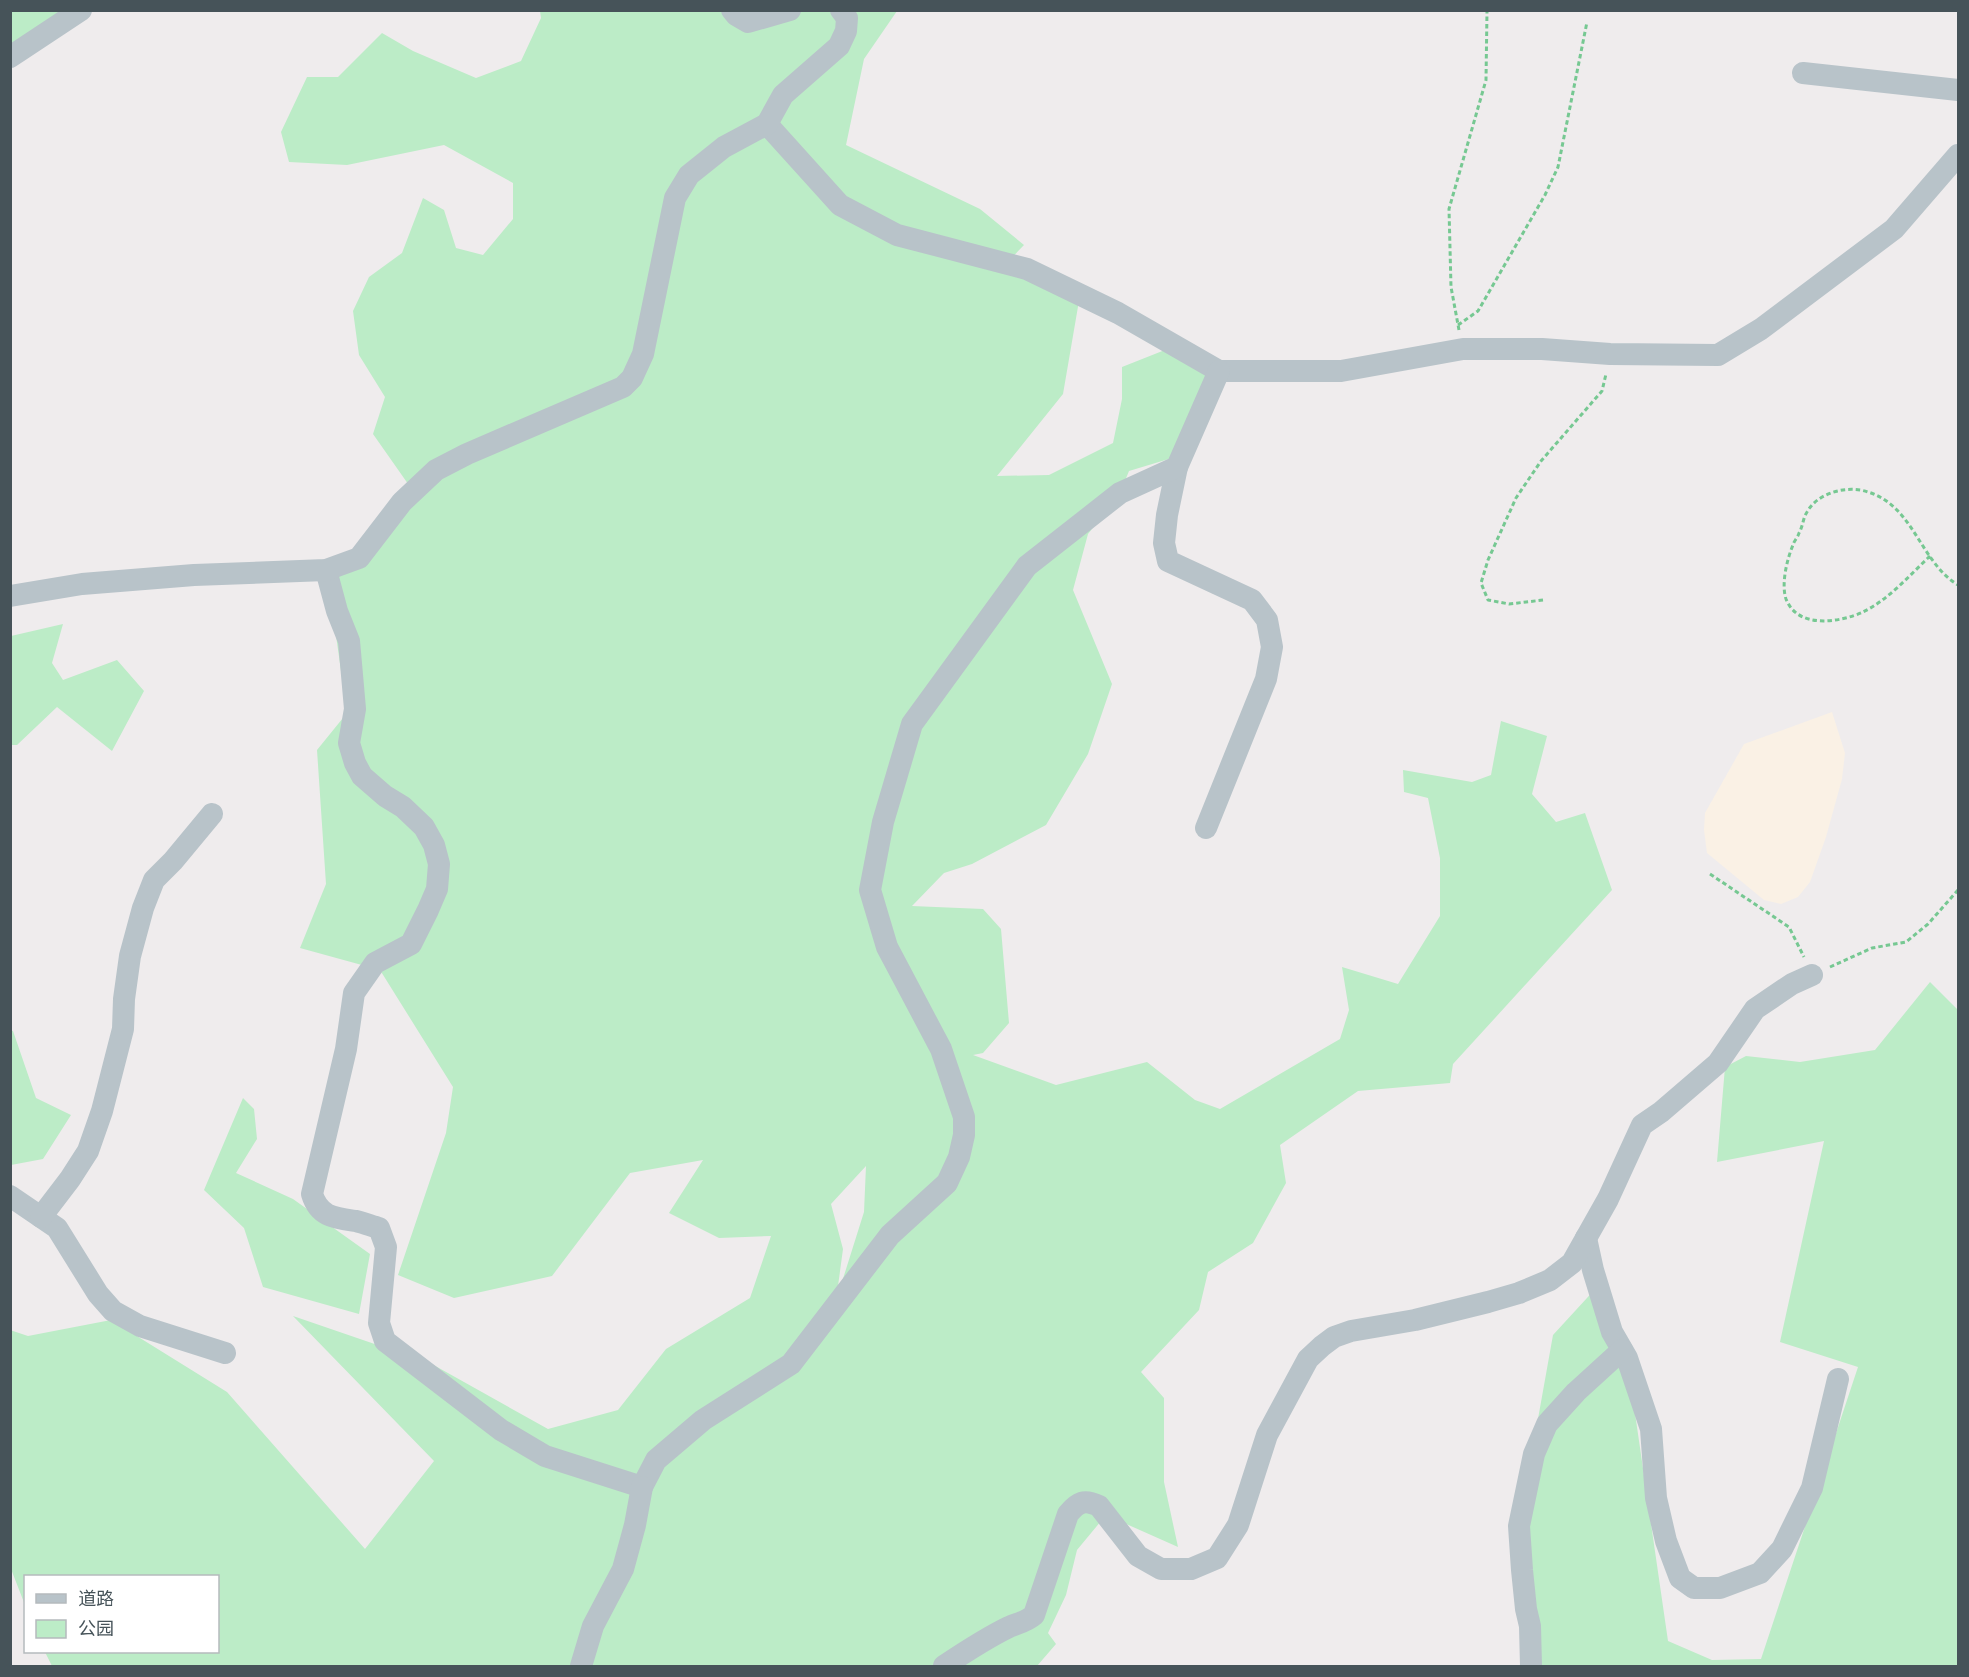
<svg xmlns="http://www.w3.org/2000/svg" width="1969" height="1677" font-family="'PT Sans','Noto Sans SC',sans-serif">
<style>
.commercial{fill:#faf1e5}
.green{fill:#bcecc7;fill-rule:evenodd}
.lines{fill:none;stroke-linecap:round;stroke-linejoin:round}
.path{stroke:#76c892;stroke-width:3;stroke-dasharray:4.5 3;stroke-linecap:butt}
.minor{stroke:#b8c3c9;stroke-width:22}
</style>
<rect width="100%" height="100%" fill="#efeced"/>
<polygon class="commercial" points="1832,712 1845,753 1842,779 1826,837 1810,882 1798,897 1781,904 1764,900 1707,853 1704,830 1705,813 1744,744"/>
<g class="green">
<polygon points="11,11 80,11 11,58"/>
<path d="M 540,11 L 897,11 L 864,59 L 846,145 L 980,209 L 1024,245 L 999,271 L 1080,295 L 1063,394 L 997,476 L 1049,475 L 1113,443 L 1122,399 L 1122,367 L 1175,346 L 1219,371 L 1182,455 L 1129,471 L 1120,493 L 1088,534 L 1073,590 L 1112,684 L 1088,754 L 1046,825 L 972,864 L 944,873 L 912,906 L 983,909 L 1001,929 L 1009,1023 L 983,1053 L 973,1055 L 1056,1085 L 1147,1062 L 1195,1100 L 1220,1109 L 1340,1039 L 1349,1010 L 1342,967 L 1398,984 L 1440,916 L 1440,858 L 1428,798 L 1404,792 L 1403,770 L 1472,782 L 1491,775 L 1501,721 L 1547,736 L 1532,794 L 1556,822 L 1585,813 L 1612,890 L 1453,1064 L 1450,1083 L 1358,1091 L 1280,1145 L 1286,1183 L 1253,1243 L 1208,1272 L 1199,1310 L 1141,1372 L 1164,1398 L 1164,1482 L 1178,1547 L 1106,1515 L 1077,1550 L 1066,1595 L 1048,1633 L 1056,1644 L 1037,1666 L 52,1666 L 45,1652 L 218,1652 L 218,1576 L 26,1576 L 25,1605 L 11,1569 L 10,1330 L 28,1336 L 111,1320 L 227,1392 L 365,1549 L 434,1461 L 293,1316 L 430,1363 L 548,1429 L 618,1410 L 666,1349 L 750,1298 L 771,1236 L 719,1238 L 669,1213 L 703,1160 L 630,1173 L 552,1276 L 454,1298 L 398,1275 L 446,1133 L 453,1087 L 380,970 L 300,948 L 326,884 L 317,750 L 347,713 L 328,579 L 413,491 L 373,434 L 385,397 L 359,355 L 353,311 L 369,277 L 402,253 L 423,198 L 444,210 L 456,248 L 483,255 L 513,219 L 513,183 L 444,145 L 347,165 L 289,162 L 281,132 L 307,77 L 338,77 L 382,33 L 413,51 L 476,78 L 521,61 L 541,18 ZM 866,1166 L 864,1212 L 836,1301 L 843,1249 L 831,1204 Z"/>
<polygon points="63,624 52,663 63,680 117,660 144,691 112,751 57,707 17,745 11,745 11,636"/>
<polygon points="1930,982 1958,1010 1958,1666 1531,1666 1519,1526 1536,1430 1553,1335 1598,1286 1627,1358 1668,1641 1712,1660 1761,1659 1858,1367 1780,1342 1824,1141 1717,1162 1725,1067 1746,1056 1800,1062 1875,1050"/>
<polygon points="10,1030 13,1031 36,1098 71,1115 43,1159 11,1165"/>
<polygon points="243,1098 254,1109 257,1139 236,1173 293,1199 370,1254 359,1314 263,1287 244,1228 204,1190"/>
</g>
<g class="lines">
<g class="path">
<polyline points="1458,325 1478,311 1545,195 1558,167 1587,22"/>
<polyline points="1459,330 1451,287 1449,209 1486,80 1487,11"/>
<path d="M 1930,556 C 1910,575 1888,600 1863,612 C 1841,622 1798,630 1786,599 C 1781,584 1787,559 1793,545 C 1794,541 1798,537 1799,533 C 1803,526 1803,518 1807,512 C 1818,492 1848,485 1868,492 C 1914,506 1920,562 1958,585"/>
<polyline points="1543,600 1509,604 1488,600 1481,583 1488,560 1516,498 1541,461 1602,391 1606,374"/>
<polyline points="1710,874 1789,927 1804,957"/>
<polyline points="1830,967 1872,948 1906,942 1928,924 1958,890"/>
</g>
<g class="minor">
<polyline points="732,10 736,15 748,22 790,10"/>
<polyline points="10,57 81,10"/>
<polyline points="1803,73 1958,90"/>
<polyline points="767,124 840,205 897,235 1027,269 1118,313 1219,371 1341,371 1463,349 1542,349 1610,354 1718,355 1761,329 1894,229 1958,155"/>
<polyline points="1177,467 1167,515 1164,543 1168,561 1252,600 1267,620 1272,647 1266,679 1206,828"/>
<path d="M 326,570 L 337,611 L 349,641 L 355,709 L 349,743 L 355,763 L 362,776 L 385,796 L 403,807 L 424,827 L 434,845 L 439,864 L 437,889 L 428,910 L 411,944 L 375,963 L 354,993 L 346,1049 L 312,1194 C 319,1217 335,1218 356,1221 C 364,1223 372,1226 379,1228 L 386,1247 L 379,1323 L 385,1341 L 501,1430 L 545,1456 L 642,1487 L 656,1460 L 703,1420 L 791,1364 L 890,1235 L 947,1183 L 959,1157 L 964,1135 L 964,1117 L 941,1049 L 887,947 L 870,890 L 883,822 L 912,724 L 1027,566 L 1120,493 L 1177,467 L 1219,371"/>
<polyline points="10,596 82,584 194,575 326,570 359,558 402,502 436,470 467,454 623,387 632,378 643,354 675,198 689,175 724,147 767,124 783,95 839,46 846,31 847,18 841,10"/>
<polyline points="10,1196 57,1228 98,1294 113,1311 140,1326 225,1353"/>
<polyline points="41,1217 70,1179 88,1151 102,1111 123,1029 124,999 130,956 143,908 154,880 173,861 212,814"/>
<polyline points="1586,1238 1593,1270 1612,1332 1627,1358 1651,1429 1656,1498 1666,1541 1680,1578 1694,1588 1720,1588 1760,1573 1782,1549 1812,1488 1838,1379"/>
<polyline points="581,1666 593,1626 623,1569 635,1525 642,1487"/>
<path d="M 944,1666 C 965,1652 986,1638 1009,1627 C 1018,1623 1026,1622 1034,1615 L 1068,1514 C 1078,1502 1084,1499 1099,1506 L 1138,1556 L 1161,1569 L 1191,1569 L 1217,1558 L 1238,1525 L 1267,1435 L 1308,1359 L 1322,1346 L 1334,1337 L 1351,1331 L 1415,1320 L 1488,1302 L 1519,1293 L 1550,1280 L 1572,1263 L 1608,1199 L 1642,1125 L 1661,1112 L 1718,1063 L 1755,1009 L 1792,984 L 1812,975"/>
<polyline points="1531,1666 1530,1626 1526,1609 1522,1570 1519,1526 1534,1454 1547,1424 1576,1392 1622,1350"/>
</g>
</g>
<rect width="1969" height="1677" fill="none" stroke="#465359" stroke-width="24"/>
<rect x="24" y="1575" width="195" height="78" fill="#ffffff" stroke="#b5babd" stroke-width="1.5"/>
<rect x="36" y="1594" width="30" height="9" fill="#b8c3c9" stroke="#b5babd" stroke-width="1.5"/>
<text x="78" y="1605" font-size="18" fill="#465359">道路</text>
<rect x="36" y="1620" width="30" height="18" fill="#bcecc7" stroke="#b5babd" stroke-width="1.5"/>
<text x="78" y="1635" font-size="18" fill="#465359">公园</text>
</svg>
